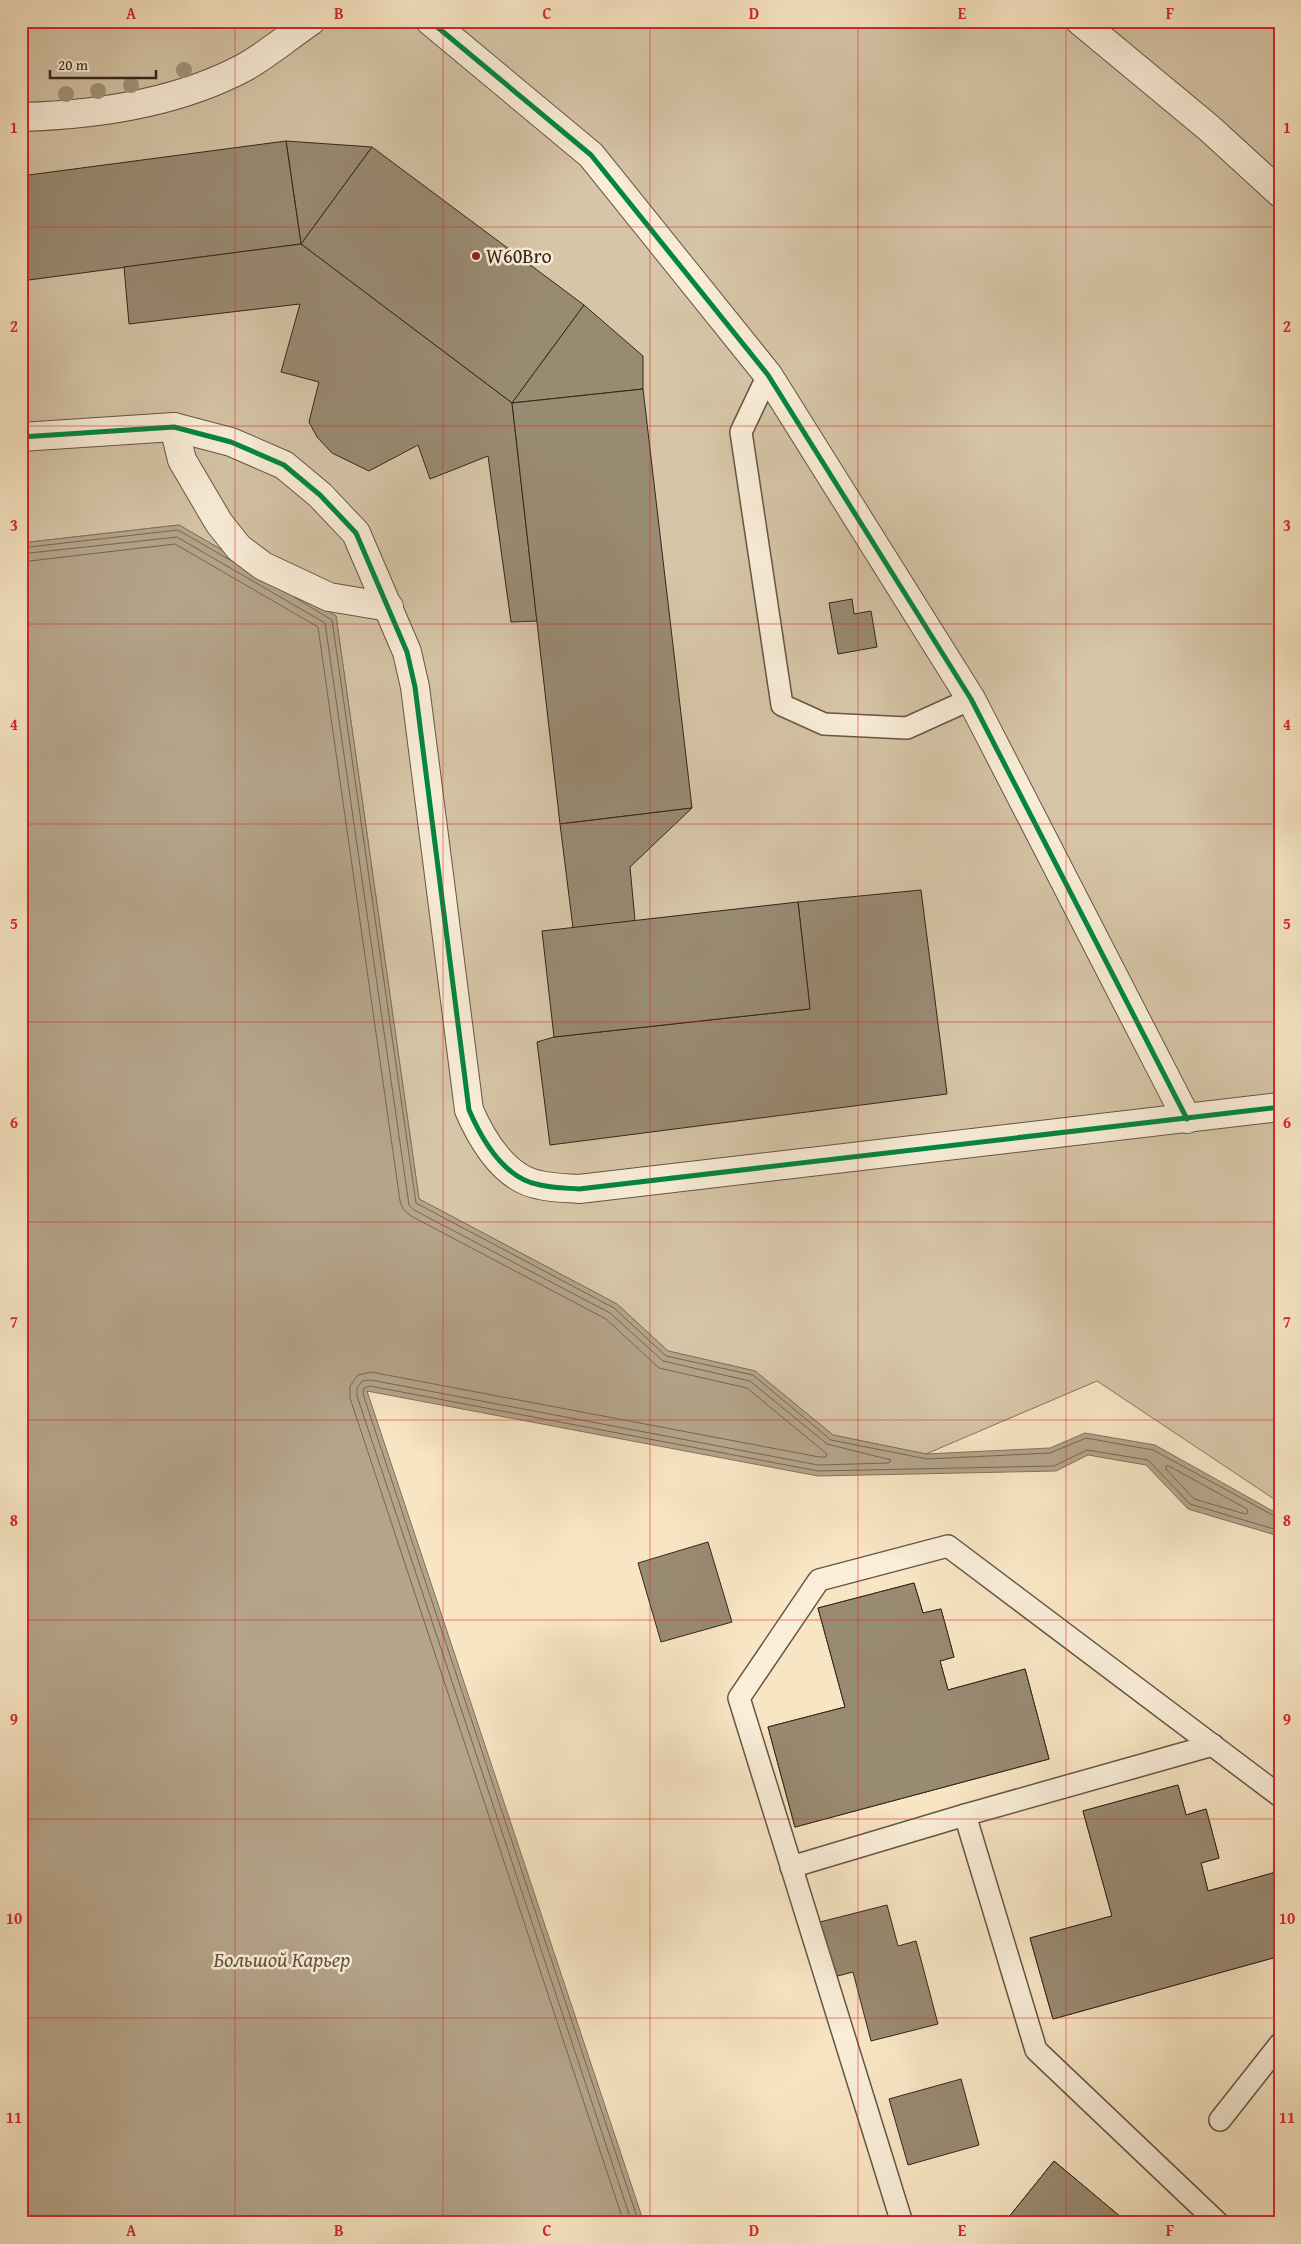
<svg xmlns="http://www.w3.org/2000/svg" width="1301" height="2244" font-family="'Gentium Book Plus',serif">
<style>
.green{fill:#d6c5a7;stroke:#847660}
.water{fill:#b5a48a;stroke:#81725d}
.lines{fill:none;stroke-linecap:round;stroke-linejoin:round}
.shore{stroke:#746652;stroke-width:1}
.building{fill:#998a72;stroke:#32271a}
.service-casing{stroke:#645644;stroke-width:24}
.minor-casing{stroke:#645644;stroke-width:30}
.service{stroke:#faeed9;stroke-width:21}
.minor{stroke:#faeed9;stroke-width:28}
.cycleway-casing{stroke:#faeed9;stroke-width:8}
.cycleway{stroke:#00873e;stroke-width:5}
.tree{fill:#a2927a}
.grid{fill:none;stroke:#d62828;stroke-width:1;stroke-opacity:0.55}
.poi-dot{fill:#8f2418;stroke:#faeed9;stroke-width:2}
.labels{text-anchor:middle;stroke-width:5;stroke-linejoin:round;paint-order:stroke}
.poi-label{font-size:20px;fill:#32271a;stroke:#faeed9;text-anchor:start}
.water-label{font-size:21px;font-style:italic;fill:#605341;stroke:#faeed9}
.neatline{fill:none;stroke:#d62828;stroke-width:2}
.grid-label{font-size:16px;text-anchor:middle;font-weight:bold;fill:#d62828}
</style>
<rect width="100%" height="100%" fill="#f8e5c4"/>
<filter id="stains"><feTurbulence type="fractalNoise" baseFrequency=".004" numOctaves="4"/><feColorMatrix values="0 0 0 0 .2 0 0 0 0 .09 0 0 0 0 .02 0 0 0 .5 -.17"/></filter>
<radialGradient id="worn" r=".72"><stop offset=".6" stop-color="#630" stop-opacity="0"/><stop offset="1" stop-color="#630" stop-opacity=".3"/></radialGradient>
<polygon class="green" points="21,21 1280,21 1280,1503 1097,1381 926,1454 833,1435 755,1371 668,1351 617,1304 419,1199 336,616 179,525 21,543"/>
<polygon class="water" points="179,525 336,616 419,1199 617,1304 668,1351 755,1371 833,1435 926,1454 1050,1448 1085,1433 1155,1445 1280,1515 1280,1542 1272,1534 1188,1509 1146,1465 1088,1455 1056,1471 818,1476 367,1391 644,2223 21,2223 21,543"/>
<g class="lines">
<g class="shore">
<polyline points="21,548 178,530 230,560"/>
<polyline points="21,554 177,537 325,623 409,1205 414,1210 610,1313 663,1361 750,1381 827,1444 891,1460 889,1463 818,1465 371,1380 362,1381 357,1388 357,1396 632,2223"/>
<polyline points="21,562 175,544 318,627 400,1201 403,1209 411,1216 606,1319 659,1368 747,1388 827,1454 826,1457 819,1457 371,1372 358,1375 350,1386 350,1398 624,2223"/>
<polyline points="294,597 332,620 416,1203 614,1308 666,1356 753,1375 831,1440 927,1459 1050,1453 1086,1438 1153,1450 1280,1519"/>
<polygon points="1169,1466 1247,1509 1248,1513 1245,1514 1194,1499 1166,1469 1166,1466"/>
<polyline points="639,2223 363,1394 364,1388 370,1386 818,1471 1054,1466 1087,1450 1148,1460 1190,1504 1274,1529 1280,1535"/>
</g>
</g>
<g class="building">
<polygon points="286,141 372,147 301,244"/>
<polygon points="286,141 301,244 21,281 21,176"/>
<polygon points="372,147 584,305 512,403 301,244"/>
<polygon points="301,244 512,403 537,621 511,622 488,456 430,479 418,445 369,471 332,453 317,437 309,422 319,382 281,372 300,304 129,324 124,267"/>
<polygon points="584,305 643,356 643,389 512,403"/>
<polygon points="643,389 692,808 560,824 512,403"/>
<polygon points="852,599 854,614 871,611 877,647 838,654 829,603"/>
<polygon points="692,808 630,867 635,921 573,928 560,824"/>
<polygon points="921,890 947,1094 550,1145 537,1042 554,1037 810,1009 798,902"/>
<polygon points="798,902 810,1009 554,1037 542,931"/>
<polygon points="708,1542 732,1622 661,1642 638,1563"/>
<polygon points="914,1583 923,1613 941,1609 954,1657 940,1661 948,1690 1025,1669 1049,1759 795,1827 768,1727 845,1707 818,1608"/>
<polygon points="914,1583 923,1613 941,1609 954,1657 940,1661 948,1690 1025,1669 1049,1759 795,1827 768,1727 845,1707 818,1608"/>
<polygon points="1178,1785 1186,1815 1206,1809 1219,1858 1201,1863 1208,1891 1280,1871 1280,1956 1053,2019 1030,1938 1112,1916 1083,1811"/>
<polygon points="1178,1785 1186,1815 1206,1809 1219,1858 1201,1863 1208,1891 1280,1871 1280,1956 1053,2019 1030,1938 1112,1916 1083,1811"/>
<polygon points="887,1905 898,1946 916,1941 938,2024 871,2041 853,1972 830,1978 816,1923"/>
<polygon points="961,2079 979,2145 908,2165 889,2099"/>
<polygon points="1054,2161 1128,2223 1004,2223"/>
<polygon points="1054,2161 1128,2223 1004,2223"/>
</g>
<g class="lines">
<defs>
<g id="service">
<polyline points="768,375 741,432 782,705 824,724 907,728 971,699"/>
<polyline points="1213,1745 965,1815 1036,2050 1218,2223"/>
<polyline points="791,1867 965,1815"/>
<polyline points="1220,2120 1280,2044"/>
<polyline points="902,2223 739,1698 819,1580 948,1546 1280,1796"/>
</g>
<g id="minor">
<polyline points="430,21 591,155 768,375 971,699 1187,1119"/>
<polyline points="1080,21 1209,128 1280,193"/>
<path d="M 21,117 C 97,115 178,103 245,67 C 268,54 289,36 311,21"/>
<polyline points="174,427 182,460 219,523 239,548 263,566 329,597 389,607"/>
<path d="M 21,437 L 174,427 L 231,442 L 284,465 L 320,495 L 356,533 L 407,652 L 415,687 L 469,1110 C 482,1140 505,1179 540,1185 C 553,1188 566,1188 579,1189 L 1280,1107"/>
</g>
</defs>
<use href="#service" class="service-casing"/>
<use href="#minor" class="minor-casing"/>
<use href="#service" class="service"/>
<use href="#minor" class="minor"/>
<defs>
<g id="cycleway">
<polyline points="430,21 591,155 768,375 971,699 1187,1119"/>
<path d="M 21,437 L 174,427 L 231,442 L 284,465 L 320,495 L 356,533 L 407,652 L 415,687 L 469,1110 C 482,1140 505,1179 540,1185 C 553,1188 566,1188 579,1189 L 1280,1107"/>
</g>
</defs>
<use href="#cycleway" class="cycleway-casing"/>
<use href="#cycleway" class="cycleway"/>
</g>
<g class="tree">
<circle cx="184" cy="70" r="8"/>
<circle cx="131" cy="85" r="8"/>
<circle cx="98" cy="91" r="8"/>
<circle cx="66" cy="94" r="8"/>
</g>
<path class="grid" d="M 235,21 L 235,2223M 443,21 L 443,2223M 650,21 L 650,2223M 858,21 L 858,2223M 1066,21 L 1066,2223M 21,227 L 1280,227M 21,426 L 1280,426M 21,624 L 1280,624M 21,824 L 1280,824M 21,1022 L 1280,1022M 21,1222 L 1280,1222M 21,1420 L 1280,1420M 21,1620 L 1280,1620M 21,1819 L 1280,1819M 21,2018 L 1280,2018"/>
<circle class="poi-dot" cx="476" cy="256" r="5"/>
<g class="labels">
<g class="poi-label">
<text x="486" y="263">W60Bro</text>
</g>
<g class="water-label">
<text x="282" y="1967">Большой Карьер</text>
</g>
</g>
<rect width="1301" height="2244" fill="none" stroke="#f8e5c4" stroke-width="55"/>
<path d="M50 70v8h106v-8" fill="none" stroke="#32271a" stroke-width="2.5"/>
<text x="58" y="70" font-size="15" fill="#32271a" stroke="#faeed9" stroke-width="4" paint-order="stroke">20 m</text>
<rect x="28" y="28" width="1246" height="2188" class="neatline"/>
<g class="grid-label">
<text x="131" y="19">A</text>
<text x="339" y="19">B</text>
<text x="547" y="19">C</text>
<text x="754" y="19">D</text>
<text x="962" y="19">E</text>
<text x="1170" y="19">F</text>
<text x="14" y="133">1</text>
<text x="1287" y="133">1</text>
<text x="14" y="332">2</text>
<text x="1287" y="332">2</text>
<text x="14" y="531">3</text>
<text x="1287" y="531">3</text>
<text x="14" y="730">4</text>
<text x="1287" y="730">4</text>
<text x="14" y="929">5</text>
<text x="1287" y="929">5</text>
<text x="14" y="1128">6</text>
<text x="1287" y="1128">6</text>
<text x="14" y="1327">7</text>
<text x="1287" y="1327">7</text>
<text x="14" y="1526">8</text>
<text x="1287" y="1526">8</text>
<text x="14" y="1725">9</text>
<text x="1287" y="1725">9</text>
<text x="14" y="1924">10</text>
<text x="1287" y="1924">10</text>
<text x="14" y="2123">11</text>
<text x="1287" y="2123">11</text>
<text x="131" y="2236">A</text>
<text x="339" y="2236">B</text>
<text x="547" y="2236">C</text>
<text x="754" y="2236">D</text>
<text x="962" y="2236">E</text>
<text x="1170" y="2236">F</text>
</g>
<rect width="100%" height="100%" filter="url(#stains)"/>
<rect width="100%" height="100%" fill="url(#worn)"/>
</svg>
